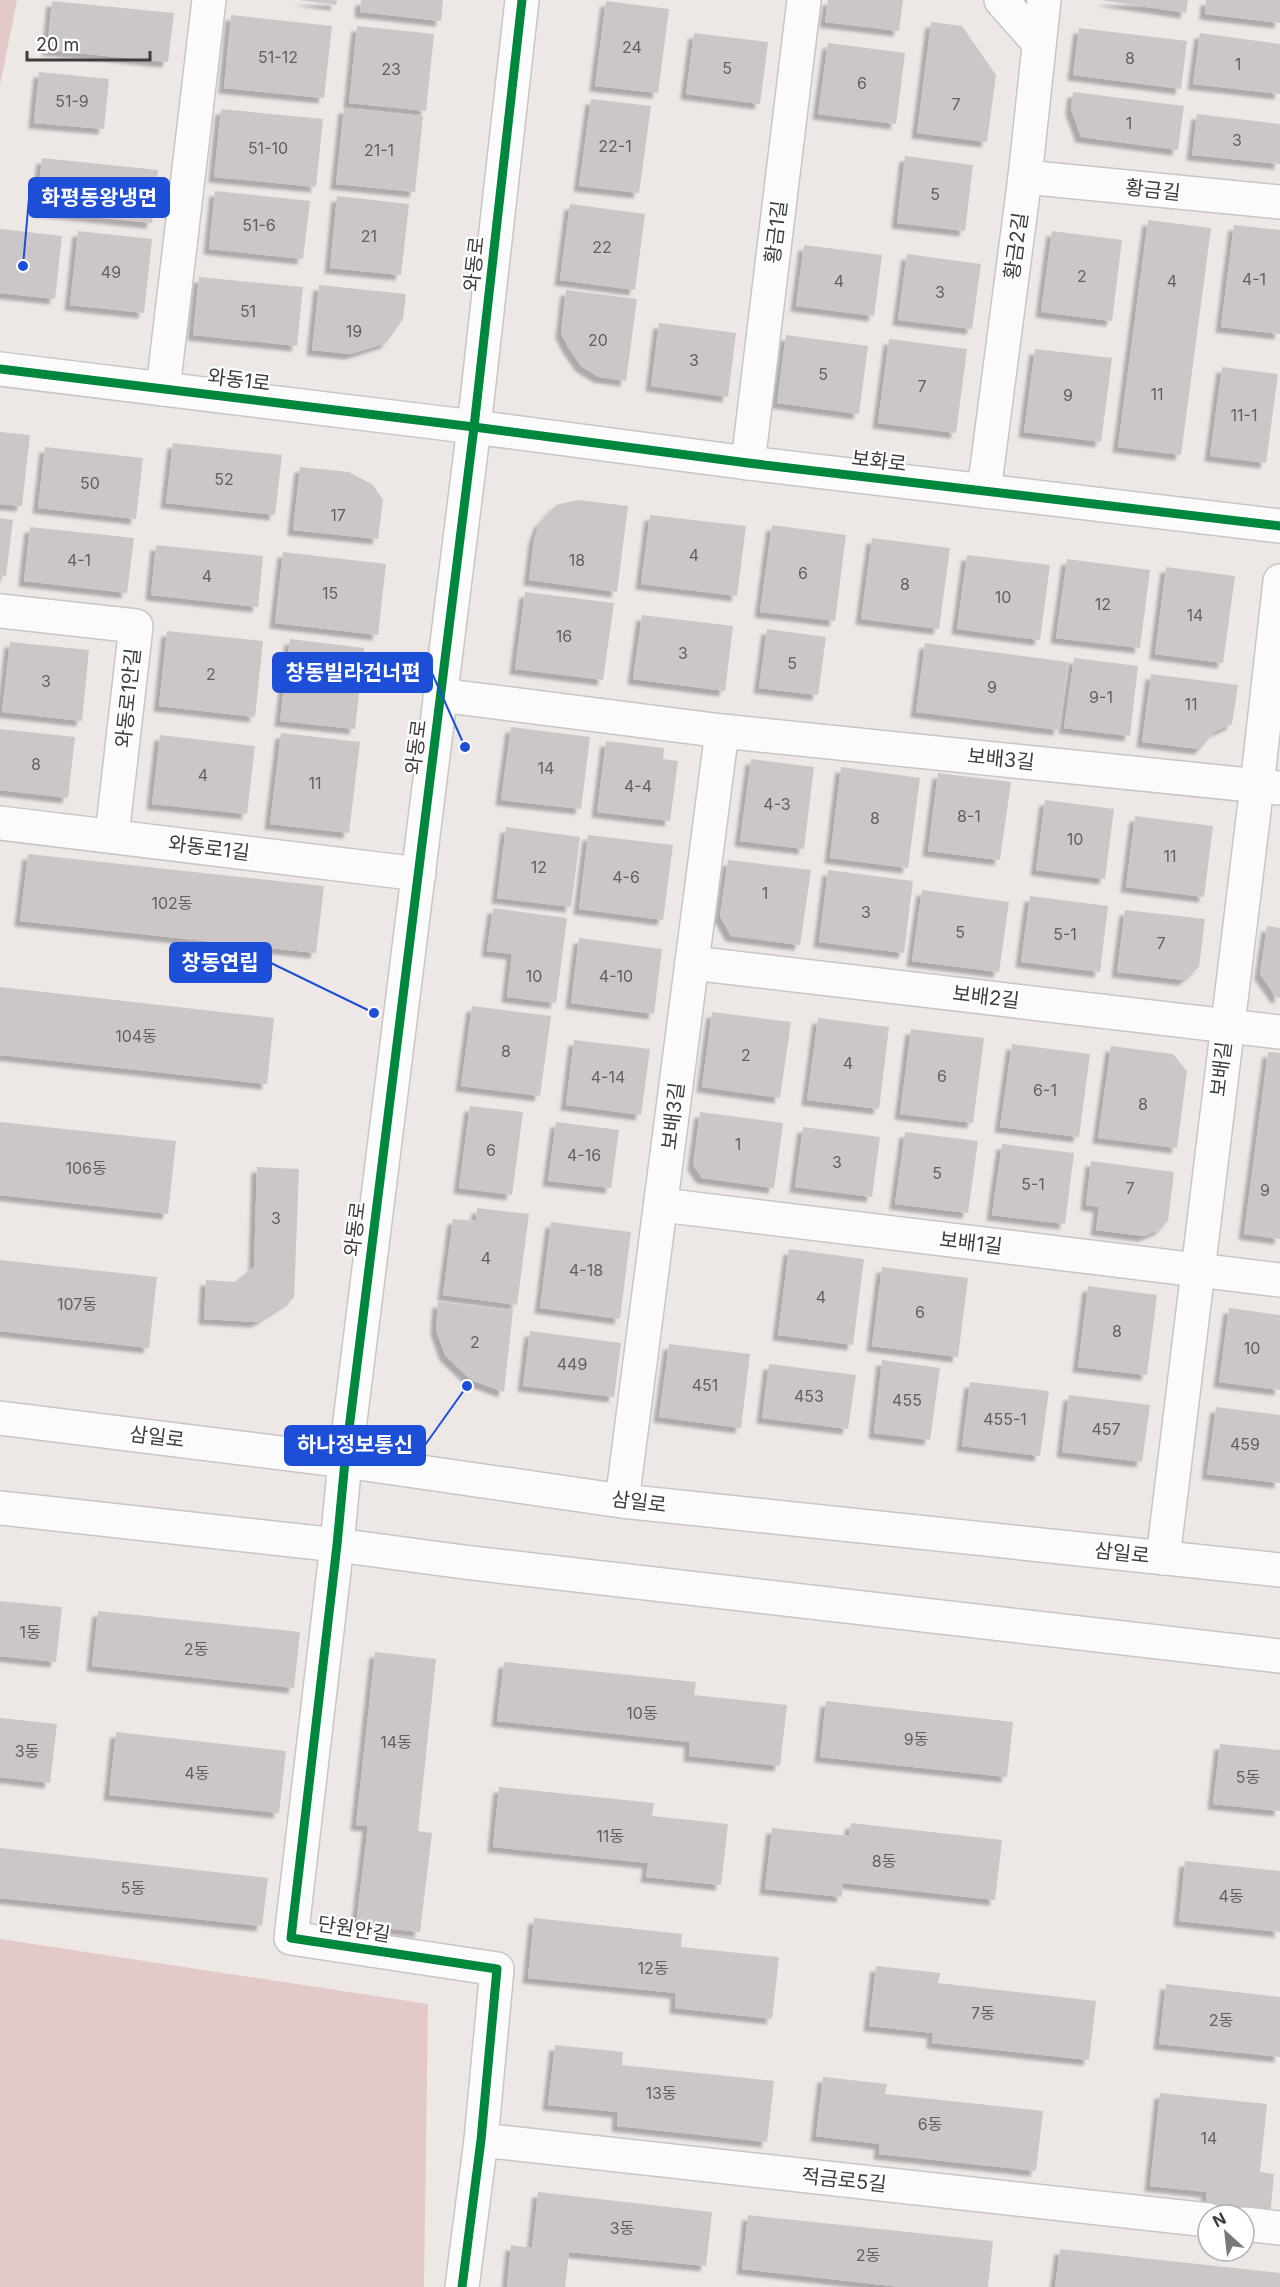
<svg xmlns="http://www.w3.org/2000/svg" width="1280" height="2287" font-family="Inter,'Noto Sans KR',sans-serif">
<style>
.green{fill:#e3cac9}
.building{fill:#cbc7c6;filter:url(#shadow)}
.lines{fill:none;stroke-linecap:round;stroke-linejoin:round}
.street-casing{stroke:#cac5c4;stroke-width:36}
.secondary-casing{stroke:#cac5c4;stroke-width:36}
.street{stroke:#fcfbfb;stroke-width:33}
.secondary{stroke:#fcfbfb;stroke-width:33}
.cycleway-casing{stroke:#fff;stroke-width:13}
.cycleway{stroke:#00873e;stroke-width:9}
.labels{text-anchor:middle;stroke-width:4.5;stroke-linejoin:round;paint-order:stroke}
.number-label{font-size:16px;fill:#635f5e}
.street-label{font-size:20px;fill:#403c3b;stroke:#fff}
.leader{fill:none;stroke:#1d4ed8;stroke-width:2}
.callout-dot{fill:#1d4ed8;stroke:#fff;stroke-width:2}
.callout{fill:#1d4ed8;stroke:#1d4ed8;stroke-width:2}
.callout-label{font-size:21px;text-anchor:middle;font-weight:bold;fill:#fff}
</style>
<defs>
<filter id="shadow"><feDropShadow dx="-5.5" dy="5.5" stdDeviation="1.5" flood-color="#0004"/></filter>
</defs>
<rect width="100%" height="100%" fill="#ede7e6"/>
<g class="green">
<polygon points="0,0 17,0 0,85"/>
<polygon points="0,1939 428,2004 424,2287 0,2287"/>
</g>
<g class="building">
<polygon points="299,0 337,0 336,5"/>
<polygon points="361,0 443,0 441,21 360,12"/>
<polygon points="828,0 903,0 899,31 825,22"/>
<polygon points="1101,0 1188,0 1186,13"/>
<polygon points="1206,0 1280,0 1280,23 1205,14"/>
<polygon points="52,1 174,13 168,62 47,50"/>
<polygon points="606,1 669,9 658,93 595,86"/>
<polygon points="231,15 332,26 324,98 224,88"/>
<polygon points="931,22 962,26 996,75 987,142 917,133"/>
<polygon points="357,26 434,34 426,111 349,103"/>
<polygon points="1079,28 1187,41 1181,89 1073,75"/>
<polygon points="694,33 768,42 760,104 686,94"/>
<polygon points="1200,33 1280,44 1280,94 1193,84"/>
<polygon points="828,43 905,53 896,124 818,114"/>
<polygon points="39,72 109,79 104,129 34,123"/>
<polygon points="1073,92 1184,106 1178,150 1081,137 1071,109"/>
<polygon points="591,99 651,106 639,193 579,186"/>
<polygon points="344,108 423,116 415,192 336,184"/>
<polygon points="221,109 323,119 316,187 214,177"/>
<polygon points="1197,114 1280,124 1280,164 1192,155"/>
<polygon points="905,156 973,165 965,231 897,223"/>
<polygon points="42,158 158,170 152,223 36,211"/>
<polygon points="215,191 310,201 303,259 209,249"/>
<polygon points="337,196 409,204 401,275 330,268"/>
<polygon points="570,204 645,214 635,290 560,280"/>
<polygon points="1148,220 1211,228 1181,455 1118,447"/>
<polygon points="1234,225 1280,230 1280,334 1221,327"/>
<polygon points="0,229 62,236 55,299 0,293"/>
<polygon points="78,231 152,239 144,313 70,305"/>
<polygon points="1052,231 1122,240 1112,321 1041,312"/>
<polygon points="804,245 882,255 874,316 796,306"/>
<polygon points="907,254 981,264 972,329 898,320"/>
<polygon points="199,277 303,287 297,346 193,335"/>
<polygon points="319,285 406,294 403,319 386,343 351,354 312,350"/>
<polygon points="566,290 637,299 626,381 599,377 581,366 568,347 561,333"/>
<polygon points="659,323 736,333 728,397 651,386"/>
<polygon points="786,335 868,346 859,414 777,403"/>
<polygon points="889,339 967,349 956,433 878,423"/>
<polygon points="1035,349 1112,358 1101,442 1024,432"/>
<polygon points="1222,367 1278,374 1266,463 1210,456"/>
<polygon points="0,432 30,435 22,506 0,504"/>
<polygon points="173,443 282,455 275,515 166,503"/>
<polygon points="45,447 143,458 136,519 38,508"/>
<polygon points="300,467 349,472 373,485 383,500 378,539 293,530"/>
<polygon points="578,500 628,506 617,592 529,580 534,539 539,524 556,505"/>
<polygon points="650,515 746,526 737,596 641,584"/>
<polygon points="0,518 13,520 6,576 0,575"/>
<polygon points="772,525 846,535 835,621 760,612"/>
<polygon points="30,527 134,538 127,593 24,581"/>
<polygon points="872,538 950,548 939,629 861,619"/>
<polygon points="156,545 263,556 258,607 151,595"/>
<polygon points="283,552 386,564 378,635 275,623"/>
<polygon points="967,555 1050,565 1040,640 957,629"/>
<polygon points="1067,559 1150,570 1140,648 1056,638"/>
<polygon points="1166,567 1235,576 1223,663 1155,654"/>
<polygon points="525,592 614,603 603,680 515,669"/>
<polygon points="642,615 733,626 725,691 633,679"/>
<polygon points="767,629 826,637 818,695 759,688"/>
<polygon points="167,631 263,641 255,717 159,706"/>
<polygon points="290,639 364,648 355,729 280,721"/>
<polygon points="10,642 89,650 82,721 2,712"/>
<polygon points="925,643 1068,662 1059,730 916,712"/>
<polygon points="1074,658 1138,666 1130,736 1064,728"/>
<polygon points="1151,674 1238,685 1232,724 1214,732 1200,749 1142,742"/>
<polygon points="511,727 590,737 581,809 501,800"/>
<polygon points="0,729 75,737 68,798 0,790"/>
<polygon points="281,733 360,742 349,833 270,824"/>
<polygon points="160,735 255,746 247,814 152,804"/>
<polygon points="606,741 664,748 663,759 678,761 670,821 597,812"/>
<polygon points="751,759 814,767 804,849 740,841"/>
<polygon points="841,767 920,778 908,868 830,858"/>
<polygon points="938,773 1011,782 1000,860 928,851"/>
<polygon points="1045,800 1114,809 1105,879 1036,870"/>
<polygon points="1135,816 1213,826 1204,897 1126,887"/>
<polygon points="506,827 580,837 571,907 497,898"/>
<polygon points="588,835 673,845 663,920 579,909"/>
<polygon points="28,854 324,886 316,953 20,921"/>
<polygon points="728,860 811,870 800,945 731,936 720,916"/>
<polygon points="828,870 913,881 904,953 819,942"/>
<polygon points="922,890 1009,902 999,972 912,961"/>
<polygon points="1030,896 1108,906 1100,972 1021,962"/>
<polygon points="493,908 567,918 556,1003 507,997 512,954 487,951"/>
<polygon points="1125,910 1205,919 1199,967 1184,980 1117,972"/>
<polygon points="1267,926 1280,928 1280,998 1276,997 1260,974"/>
<polygon points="579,938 662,949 654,1014 571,1003"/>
<polygon points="0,987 274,1018 267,1084 0,1055"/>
<polygon points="472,1006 551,1016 540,1096 461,1086"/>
<polygon points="712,1012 791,1022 780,1098 702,1087"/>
<polygon points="818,1018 889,1027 879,1109 807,1100"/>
<polygon points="911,1029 984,1038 973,1123 900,1114"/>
<polygon points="574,1040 650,1049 641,1115 566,1105"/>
<polygon points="1012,1044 1090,1054 1079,1137 1000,1127"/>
<polygon points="1111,1046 1173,1054 1187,1071 1177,1148 1098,1138"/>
<polygon points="1268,1052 1280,1053 1280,1239 1244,1234"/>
<polygon points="470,1106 523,1112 512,1195 459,1188"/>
<polygon points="700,1112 783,1123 774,1188 702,1178 693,1165"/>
<polygon points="0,1122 176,1141 168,1214 0,1195"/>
<polygon points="556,1122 619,1130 611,1188 548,1181"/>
<polygon points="803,1127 880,1137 872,1197 795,1187"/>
<polygon points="905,1132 978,1141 968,1213 895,1204"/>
<polygon points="1002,1144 1074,1153 1065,1224 992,1215"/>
<polygon points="1091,1161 1174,1172 1168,1221 1159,1230 1144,1236 1096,1230 1099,1207 1086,1205"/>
<polygon points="257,1167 299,1169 294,1298 257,1322 204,1319 206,1280 235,1282 254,1267"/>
<polygon points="477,1208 529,1214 517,1305 443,1295 453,1219 476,1221"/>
<polygon points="551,1222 631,1232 620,1319 540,1308"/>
<polygon points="789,1249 864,1259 853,1345 778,1335"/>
<polygon points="0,1260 157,1277 149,1348 0,1331"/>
<polygon points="882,1267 968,1278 958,1357 872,1346"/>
<polygon points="1088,1286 1157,1295 1147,1375 1078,1367"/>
<polygon points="438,1302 513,1310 504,1392 471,1380 445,1355 436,1329"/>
<polygon points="1229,1308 1280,1315 1280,1390 1219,1382"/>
<polygon points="530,1331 621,1343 614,1397 523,1386"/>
<polygon points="669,1344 750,1354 741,1428 659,1417"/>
<polygon points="882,1360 940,1368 930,1440 874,1433"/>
<polygon points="769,1364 856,1375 848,1429 762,1418"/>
<polygon points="970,1382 1049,1391 1040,1456 962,1446"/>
<polygon points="1069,1395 1150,1405 1142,1462 1062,1452"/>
<polygon points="1216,1407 1280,1415 1280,1483 1207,1474"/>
<polygon points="0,1601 62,1607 56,1662 0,1656"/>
<polygon points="98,1611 300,1632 294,1688 92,1666"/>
<polygon points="375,1652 436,1659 418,1831 432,1833 420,1932 356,1925 368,1826 356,1825"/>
<polygon points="504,1662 696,1682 694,1695 787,1705 780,1766 689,1756 690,1742 497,1721"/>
<polygon points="826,1701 1013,1722 1007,1777 820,1757"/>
<polygon points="0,1718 57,1724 50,1783 0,1777"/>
<polygon points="116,1732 286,1751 279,1813 109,1795"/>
<polygon points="1220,1744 1280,1750 1280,1811 1213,1804"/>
<polygon points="499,1787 654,1803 652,1816 728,1824 721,1885 646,1877 648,1863 493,1847"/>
<polygon points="851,1823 1002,1840 995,1900 843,1883 842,1897 765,1889 772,1828 849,1836"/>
<polygon points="0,1848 268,1878 262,1926 0,1898"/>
<polygon points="1185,1861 1280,1871 1280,1932 1179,1921"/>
<polygon points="534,1918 682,1934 681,1947 779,1957 772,2019 675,2008 676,1993 528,1978"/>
<polygon points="876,1966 940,1973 938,1983 1096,2001 1089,2060 932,2043 933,2033 869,2026"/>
<polygon points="1166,1984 1280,1997 1280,2057 1159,2044"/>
<polygon points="555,2045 623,2052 622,2065 774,2081 767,2142 617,2126 618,2112 548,2105"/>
<polygon points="823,2077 887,2084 885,2094 1043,2111 1036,2171 879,2154 880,2144 816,2136"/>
<polygon points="1160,2093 1267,2104 1260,2172 1274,2174 1270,2216 1205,2209 1207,2192 1150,2186"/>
<polygon points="538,2192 712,2212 706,2266 569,2252 565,2287 507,2287 511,2245 532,2248"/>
<polygon points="748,2215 993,2241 988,2287 901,2287 742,2269"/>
<polygon points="1060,2249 1280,2273 1280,2287 1055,2287"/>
</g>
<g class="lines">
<defs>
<g id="street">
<polyline points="1001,0 1039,43"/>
<polyline points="1025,177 1280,202"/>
<polyline points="163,389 209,0"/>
<polyline points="748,463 804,0"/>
<polyline points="984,491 1025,177 1044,0"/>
<polyline points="0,611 136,626 112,835"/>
<polyline points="440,695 722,731 1279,788"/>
<polyline points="0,823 419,874"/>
<polyline points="692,963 1280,1032"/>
<polyline points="662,1205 1280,1280"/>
<polyline points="345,1461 337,1545 291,1938 497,1969 481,2140 462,2287"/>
<polyline points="622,1501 722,731"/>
<polyline points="1163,1558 1257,786 1280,581"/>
<polyline points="481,2140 1208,2220"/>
<polyline points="1244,2224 1280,2228"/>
</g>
<g id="secondary">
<polyline points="0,369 474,427 748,463 1280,526"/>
<polyline points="0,1418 345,1461 622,1501 1280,1570"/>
<polyline points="345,1461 474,427 522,0"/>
<polyline points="0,1508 337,1545 464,1562 1280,1656"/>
</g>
</defs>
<use href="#street" class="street-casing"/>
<use href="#secondary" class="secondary-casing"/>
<use href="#street" class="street"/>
<use href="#secondary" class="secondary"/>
<defs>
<g id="cycleway">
<polyline points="0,369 474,427 748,463 1280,526"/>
<polyline points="462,2287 481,2140 497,1969 291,1938 337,1545 345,1461 474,427 522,0"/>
</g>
</defs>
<use href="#cycleway" class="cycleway-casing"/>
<use href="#cycleway" class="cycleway"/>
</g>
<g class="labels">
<g class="number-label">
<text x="632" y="53">24</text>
<text x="278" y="63">51-12</text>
<text x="1130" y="64">8</text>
<text x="1238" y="70">1</text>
<text x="727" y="74">5</text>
<text x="391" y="75">23</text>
<text x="862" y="89">6</text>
<text x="72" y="107">51-9</text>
<text x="956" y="110">7</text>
<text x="1129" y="129">1</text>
<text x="1237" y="146">3</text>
<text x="615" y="152">22-1</text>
<text x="268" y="154">51-10</text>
<text x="379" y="156">21-1</text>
<text x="935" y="200">5</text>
<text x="259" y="231">51-6</text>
<text x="369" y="242">21</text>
<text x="602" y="253">22</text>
<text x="111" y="278">49</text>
<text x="1082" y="282">2</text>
<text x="1254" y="285">4-1</text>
<text x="839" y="287">4</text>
<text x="1172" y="287">4</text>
<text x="940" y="298">3</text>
<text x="248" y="317">51</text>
<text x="354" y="337">19</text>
<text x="598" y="346">20</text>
<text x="694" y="366">3</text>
<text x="823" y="380">5</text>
<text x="922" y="392">7</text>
<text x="1157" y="400">11</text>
<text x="1068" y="401">9</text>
<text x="1244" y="421">11-1</text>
<text x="224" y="485">52</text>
<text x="90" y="489">50</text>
<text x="338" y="521">17</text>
<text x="694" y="561">4</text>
<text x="79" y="566">4-1</text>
<text x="577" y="566">18</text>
<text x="803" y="579">6</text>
<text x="207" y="582">4</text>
<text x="905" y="590">8</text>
<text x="330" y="599">15</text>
<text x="1003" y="603">10</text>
<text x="1103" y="610">12</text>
<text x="1195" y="621">14</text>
<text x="564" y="642">16</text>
<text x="683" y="659">3</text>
<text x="792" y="669">5</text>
<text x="211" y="680">2</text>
<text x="46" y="687">3</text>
<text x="992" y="693">9</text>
<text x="1101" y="703">9-1</text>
<text x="1191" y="710">11</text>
<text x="36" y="770">8</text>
<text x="546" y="774">14</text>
<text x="203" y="781">4</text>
<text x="315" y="789">11</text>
<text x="638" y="792">4-4</text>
<text x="777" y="810">4-3</text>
<text x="969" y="822">8-1</text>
<text x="875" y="824">8</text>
<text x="1075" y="845">10</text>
<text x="1170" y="862">11</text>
<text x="539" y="873">12</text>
<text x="626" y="883">4-6</text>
<text x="765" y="899">1</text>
<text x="172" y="909">102동</text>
<text x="866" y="918">3</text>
<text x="960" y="938">5</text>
<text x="1065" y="940">5-1</text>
<text x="1161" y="949">7</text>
<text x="534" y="982">10</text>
<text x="616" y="982">4-10</text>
<text x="136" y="1042">104동</text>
<text x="506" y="1057">8</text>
<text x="746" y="1061">2</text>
<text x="848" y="1069">4</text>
<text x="942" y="1082">6</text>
<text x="608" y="1083">4-14</text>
<text x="1045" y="1096">6-1</text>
<text x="1143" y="1110">8</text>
<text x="738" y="1150">1</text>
<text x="491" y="1156">6</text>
<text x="584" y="1161">4-16</text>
<text x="837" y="1168">3</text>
<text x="86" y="1174">106동</text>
<text x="937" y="1179">5</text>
<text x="1033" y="1190">5-1</text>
<text x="1130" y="1194">7</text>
<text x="1265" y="1196">9</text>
<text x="276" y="1224">3</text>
<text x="486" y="1264">4</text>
<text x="586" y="1276">4-18</text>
<text x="821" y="1303">4</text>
<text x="77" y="1310">107동</text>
<text x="920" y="1318">6</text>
<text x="1117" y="1337">8</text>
<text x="475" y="1348">2</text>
<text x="1252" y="1354">10</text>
<text x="572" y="1370">449</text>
<text x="705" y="1391">451</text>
<text x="809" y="1402">453</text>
<text x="907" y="1406">455</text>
<text x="1005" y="1425">455-1</text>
<text x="1106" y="1435">457</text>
<text x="1245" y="1450">459</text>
<text x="30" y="1638">1동</text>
<text x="196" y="1655">2동</text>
<text x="642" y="1719">10동</text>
<text x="916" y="1745">9동</text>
<text x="396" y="1748">14동</text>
<text x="27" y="1757">3동</text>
<text x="197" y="1779">4동</text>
<text x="1248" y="1783">5동</text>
<text x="610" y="1842">11동</text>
<text x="884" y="1867">8동</text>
<text x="133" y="1894">5동</text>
<text x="1231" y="1902">4동</text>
<text x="653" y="1974">12동</text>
<text x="983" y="2019">7동</text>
<text x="1221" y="2026">2동</text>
<text x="661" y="2099">13동</text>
<text x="930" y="2130">6동</text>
<text x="1209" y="2144">14</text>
<text x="622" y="2234">3동</text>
<text x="868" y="2261">2동</text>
</g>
<g class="street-label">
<text transform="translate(1153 190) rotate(6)" y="7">황금길</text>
<text transform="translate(776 232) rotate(-83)" y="7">황금1길</text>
<text transform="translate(1016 246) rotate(-82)" y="7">황금2길</text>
<text transform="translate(474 264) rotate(-84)" y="7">와동로</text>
<text transform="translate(239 380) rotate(7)" y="7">와동1로</text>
<text transform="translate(879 461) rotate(7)" y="7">보화로</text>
<text transform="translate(128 698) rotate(-84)" y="7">와동로1안길</text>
<text transform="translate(416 747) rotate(-83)" y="7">와동로</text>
<text transform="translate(1001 759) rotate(6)" y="7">보배3길</text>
<text transform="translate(209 848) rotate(7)" y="7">와동로1길</text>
<text transform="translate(986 997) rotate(7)" y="7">보배2길</text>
<text transform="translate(1221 1069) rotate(-83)" y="7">보배길</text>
<text transform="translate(673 1116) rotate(-83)" y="7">보배3길</text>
<text transform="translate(355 1229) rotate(-83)" y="7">와동로</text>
<text transform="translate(971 1243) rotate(7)" y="7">보배1길</text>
<text transform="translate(157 1437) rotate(7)" y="7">삼일로</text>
<text transform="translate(639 1502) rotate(7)" y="7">삼일로</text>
<text transform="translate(1122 1553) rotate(6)" y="7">삼일로</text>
<text transform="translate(354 1929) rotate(9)" y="7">단원안길</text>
<text transform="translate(844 2180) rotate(6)" y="7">적금로5길</text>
</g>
</g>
<path class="leader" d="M23 266L29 198M465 747L432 673M374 1013L271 963M467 1386L425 1445"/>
<g class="callout-dot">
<circle cx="23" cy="266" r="6"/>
<circle cx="465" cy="747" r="6"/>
<circle cx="374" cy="1013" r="6"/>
<circle cx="467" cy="1386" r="6"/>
</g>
<g class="callout">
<rect x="29" y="178" width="140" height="39" rx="6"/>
<rect x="273" y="653" width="159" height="39" rx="6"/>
<rect x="170" y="943" width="101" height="39" rx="6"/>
<rect x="285" y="1426" width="140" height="39" rx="6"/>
</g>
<g class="callout-label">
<text x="99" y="205">화평동왕냉면</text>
<text x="353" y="680">창동빌라건너편</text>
<text x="220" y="970">창동연립</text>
<text x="355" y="1452">하나정보통신</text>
</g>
<g transform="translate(1226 2233) rotate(333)"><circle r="28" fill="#ffffff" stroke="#b3b1b1" stroke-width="1.5"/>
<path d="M0-4.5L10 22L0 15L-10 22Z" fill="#7d7877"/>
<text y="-9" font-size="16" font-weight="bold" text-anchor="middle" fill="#403c3b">N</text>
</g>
<path d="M27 51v9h123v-9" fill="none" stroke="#403c3b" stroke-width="3"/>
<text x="36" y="51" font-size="18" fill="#403c3b" stroke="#ffffff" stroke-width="4.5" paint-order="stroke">20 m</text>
</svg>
